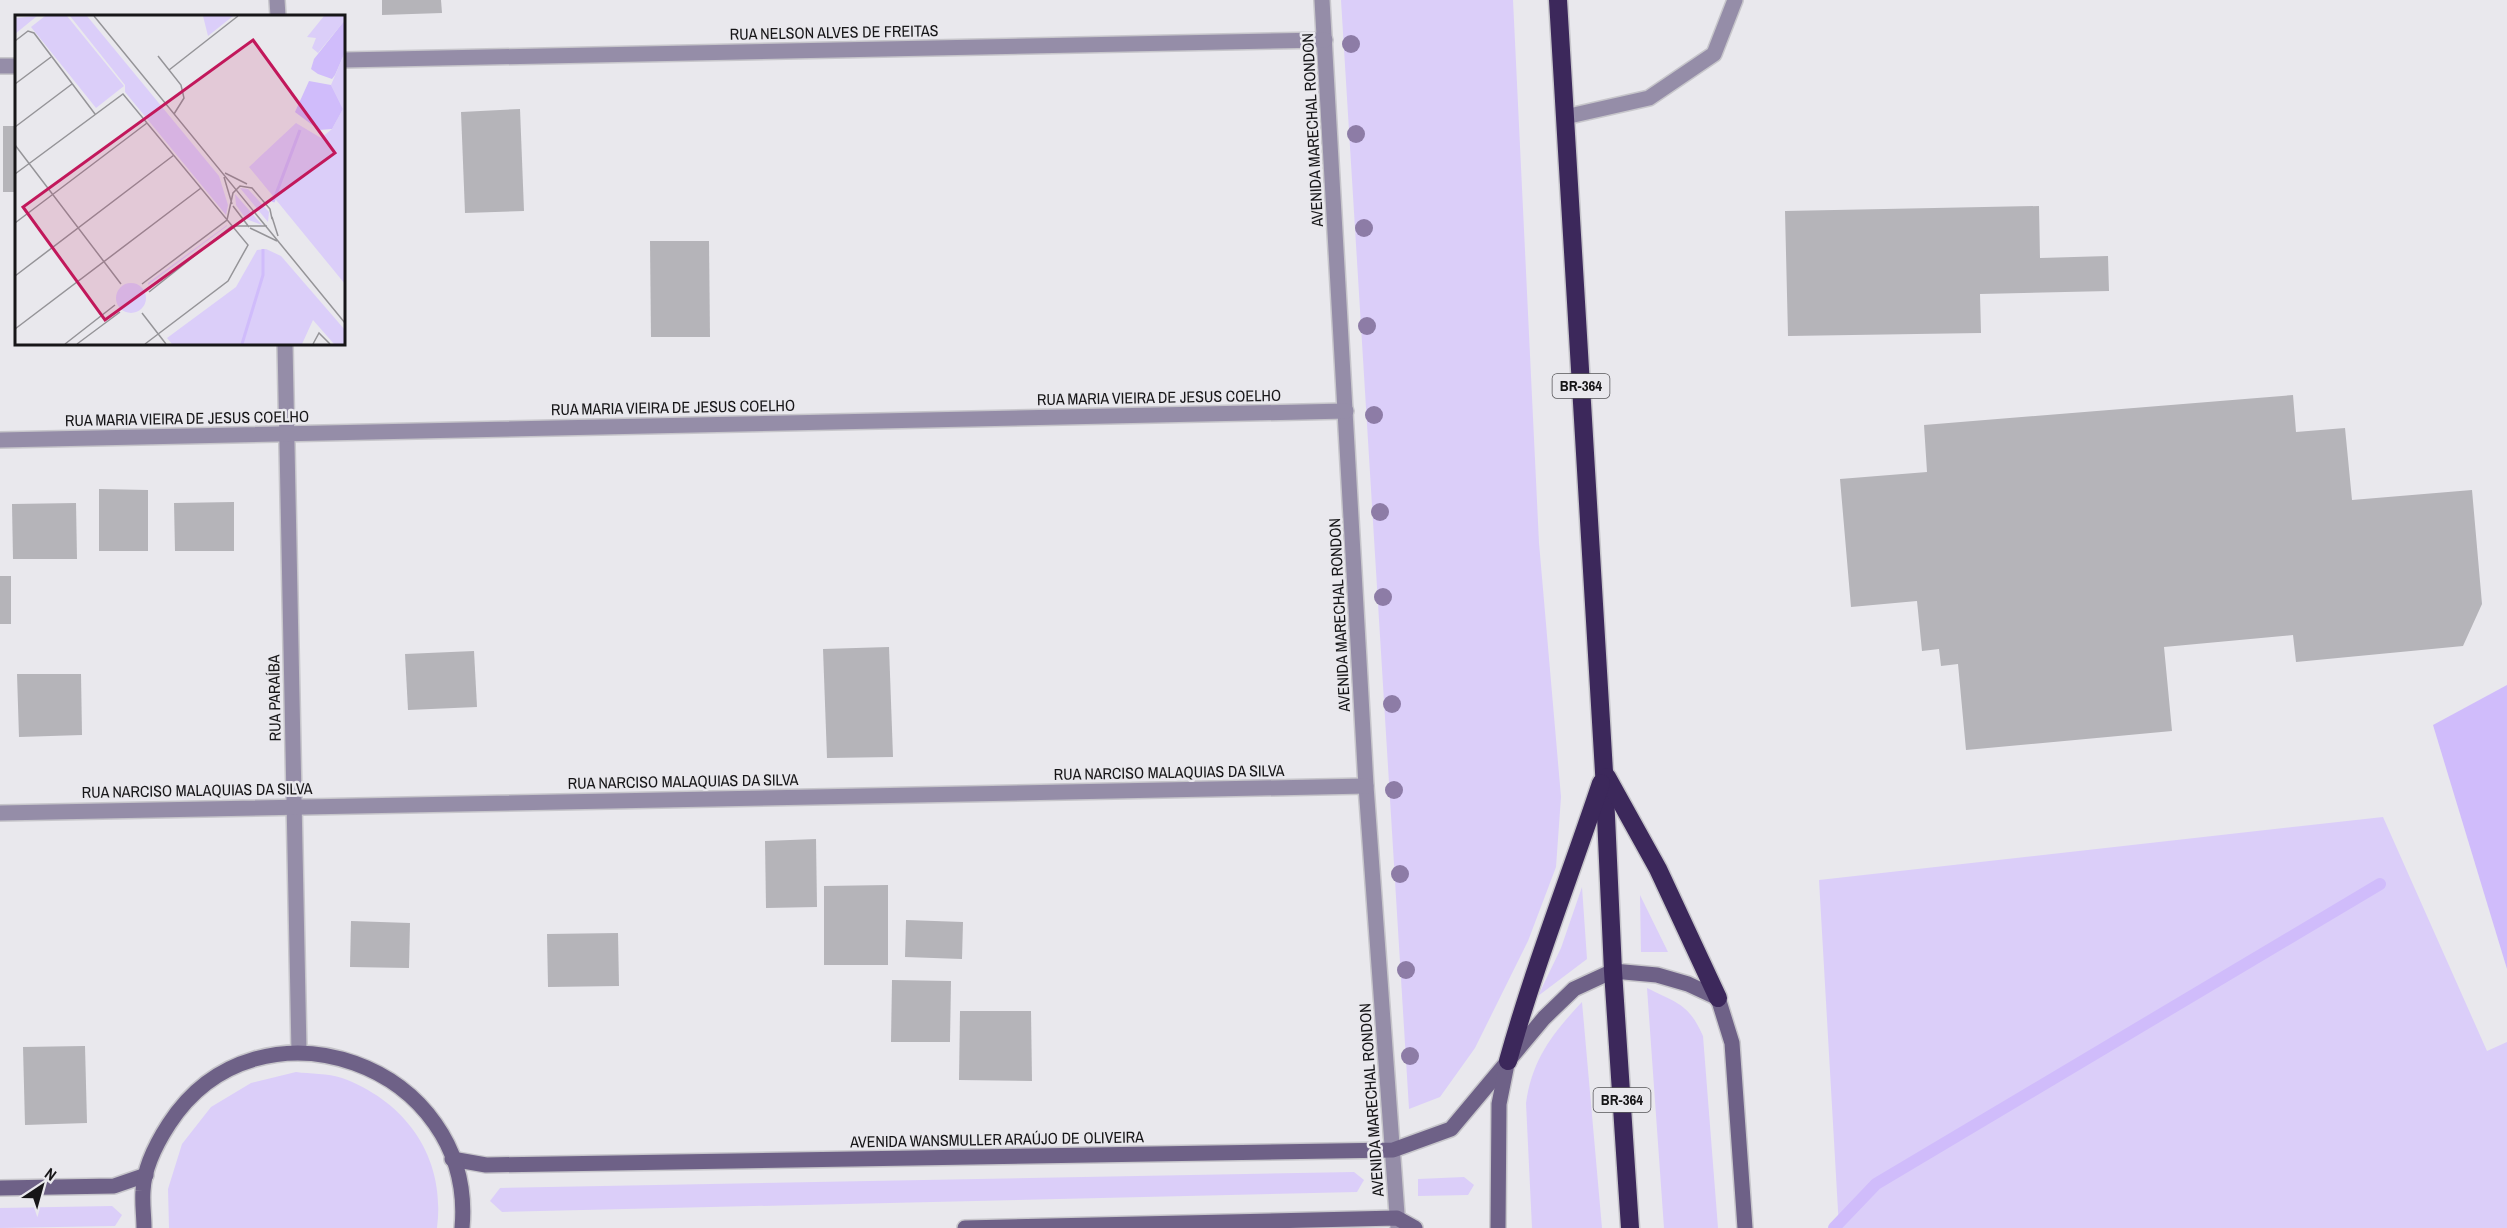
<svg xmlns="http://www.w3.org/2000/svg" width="2507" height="1228" font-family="'Archivo Narrow',sans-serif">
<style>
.green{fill:#dbcef9}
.water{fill:#d0bcfb}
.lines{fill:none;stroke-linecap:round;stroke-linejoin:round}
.stream{stroke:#d0bcfb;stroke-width:12}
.building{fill:#b5b4b9}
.street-casing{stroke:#c7c6cb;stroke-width:18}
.secondary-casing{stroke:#c7c6cb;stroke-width:18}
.highway-casing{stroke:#c7c6cb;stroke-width:21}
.street{stroke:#958da8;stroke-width:15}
.secondary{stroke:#6e6187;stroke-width:15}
.highway{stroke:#3c285b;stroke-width:18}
.tree{fill:#8d7ca6}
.labels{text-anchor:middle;stroke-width:5;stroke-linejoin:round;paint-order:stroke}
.shield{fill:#e9e8ed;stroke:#565558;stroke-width:1.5}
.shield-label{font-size:15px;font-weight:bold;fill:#171618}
.street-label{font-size:16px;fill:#171618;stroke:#e9e8ed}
.inset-river{fill:none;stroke:#d0bcfb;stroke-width:3}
.inset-road{fill:none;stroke:#959498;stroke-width:1.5}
.view{fill:#c2185b;fill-opacity:0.15;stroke:#c2185b;stroke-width:3}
.inset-edge{fill:none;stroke:#171618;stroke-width:3}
</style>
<rect width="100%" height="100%" fill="#e9e8ed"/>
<g class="green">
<polygon points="1341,0 1513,0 1539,543 1561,797 1556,867 1528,941 1475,1048 1440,1097 1409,1109"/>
<polygon points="2383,817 2487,1051 2507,1042 2507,1228 1839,1228 1819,880"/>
<polygon points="1582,887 1587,959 1538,996 1561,948"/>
<polygon points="1640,895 1668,952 1641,952"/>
<path d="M 1647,988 C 1677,1003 1689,1004 1703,1036 L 1718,1228 L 1664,1228 Z"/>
<path d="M 1582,1002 L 1602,1228 L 1532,1228 L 1526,1103 C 1532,1059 1553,1033 1582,1002 Z"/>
<path d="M 296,1072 C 310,1074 328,1073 342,1078 C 407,1102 446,1158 437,1228 L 169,1228 L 168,1189 L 182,1144 L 211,1107 L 251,1083 Z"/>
<polygon points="1354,1172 1364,1180 1357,1192 502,1212 490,1201 500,1188"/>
<polygon points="1464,1177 1474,1185 1468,1195 1418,1196 1418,1179"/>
<polygon points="112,1206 122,1215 115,1226 0,1228 0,1208"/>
</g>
<polygon class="water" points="2507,685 2507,969 2433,725"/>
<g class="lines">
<polyline class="stream" points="1834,1228 1876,1184 2380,884"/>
</g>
<g class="building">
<polygon points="382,0 441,0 442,13 382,15"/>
<polygon points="520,109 524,211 465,213 461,112"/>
<rect x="3" y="126" width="13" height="66"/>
<polygon points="2039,206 2040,258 2108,256 2109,291 1980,294 1981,333 1788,336 1785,211"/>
<polygon points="650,241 709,241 710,337 651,337"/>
<polygon points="2293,395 2296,432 2345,428 2352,500 2472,490 2482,604 2463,646 2296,662 2293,635 2164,647 2172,731 1966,750 1958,664 1941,666 1939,649 1922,651 1917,601 1851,607 1840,479 1927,472 1924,425"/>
<polygon points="99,489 148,490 148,551 99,551"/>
<polygon points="234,502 234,551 175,551 174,503"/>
<polygon points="76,503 77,559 13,559 12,504"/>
<rect x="0" y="576" width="11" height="48"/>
<polygon points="889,647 893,757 827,758 823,649"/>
<polygon points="474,651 477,707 408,710 405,654"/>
<polygon points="17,674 81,674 82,735 19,737"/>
<polygon points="816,839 817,907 766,908 765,841"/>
<polygon points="888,885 888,965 824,965 824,886"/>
<polygon points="906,920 963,922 962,959 905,957"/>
<polygon points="351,921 410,923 409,968 350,967"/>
<polygon points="618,933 619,986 548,987 547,934"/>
<polygon points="892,980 951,981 950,1042 891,1042"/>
<polygon points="960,1011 1031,1011 1032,1081 959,1080"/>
<polygon points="85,1046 87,1123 25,1125 23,1047"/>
</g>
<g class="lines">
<defs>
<g id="street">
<polyline points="277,0 278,16"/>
<polyline points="1322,0 1366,786 1398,1228"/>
<polyline points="344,60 1325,40"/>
<polyline points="0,66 16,66"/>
<polyline points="1565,117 1649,98 1714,54 1735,0"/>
<polyline points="285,344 299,1052"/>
<polyline points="0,440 1346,411"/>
<polyline points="0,813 1366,786"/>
</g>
<g id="secondary">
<polyline points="452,1159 486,1165 1393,1150 1451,1129 1544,1018 1574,989 1613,971 1657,975 1688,984 1718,998 1732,1043 1745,1228"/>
<polyline points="0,1188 114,1186 146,1175"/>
<path d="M 144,1228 C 144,1216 142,1203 143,1191 C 144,1167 156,1144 169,1124 C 258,986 477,1065 462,1228"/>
<polyline points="965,1228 1397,1218 1415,1228"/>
<polyline points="1498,1228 1499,1104 1507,1064"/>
</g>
<g id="highway">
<polyline points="1558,0 1604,772 1613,971 1630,1228"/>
<polyline points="1607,777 1658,869 1718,998"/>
<path d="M 1508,1061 C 1534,967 1570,876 1601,783"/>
</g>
</defs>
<use href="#street" class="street-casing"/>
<use href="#secondary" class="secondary-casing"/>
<use href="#highway" class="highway-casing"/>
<use href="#street" class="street"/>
<use href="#secondary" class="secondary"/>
<use href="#highway" class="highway"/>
</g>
<g class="tree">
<circle cx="1351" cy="44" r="9"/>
<circle cx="1356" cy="134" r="9"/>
<circle cx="1364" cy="228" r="9"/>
<circle cx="1367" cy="326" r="9"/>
<circle cx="1374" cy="415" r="9"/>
<circle cx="1380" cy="512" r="9"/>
<circle cx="1383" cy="597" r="9"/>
<circle cx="1392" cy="704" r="9"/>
<circle cx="1394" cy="790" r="9"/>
<circle cx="1400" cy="874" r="9"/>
<circle cx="1406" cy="970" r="9"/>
<circle cx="1410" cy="1056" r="9"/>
</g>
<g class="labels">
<g class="shield">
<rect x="1552.5" y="374" width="57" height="24" rx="4.5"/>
<rect x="1593.5" y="1088" width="57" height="24" rx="4.5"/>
</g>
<g class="shield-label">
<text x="1581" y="391">BR-364</text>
<text x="1622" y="1105">BR-364</text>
</g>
<g class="street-label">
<text transform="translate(834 32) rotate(-1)" y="6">RUA NELSON ALVES DE FREITAS</text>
<text transform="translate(1312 130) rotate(-93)" y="6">AVENIDA MARECHAL RONDON</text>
<text transform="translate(1159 397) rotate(-1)" y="6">RUA MARIA VIEIRA DE JESUS COELHO</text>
<text transform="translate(673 407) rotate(-1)" y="6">RUA MARIA VIEIRA DE JESUS COELHO</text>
<text transform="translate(187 418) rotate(-1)" y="6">RUA MARIA VIEIRA DE JESUS COELHO</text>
<text transform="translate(1339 615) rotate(-93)" y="6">AVENIDA MARECHAL RONDON</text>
<text transform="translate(274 698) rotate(-91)" y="6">RUA PARAÍBA</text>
<text transform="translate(1169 772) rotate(-1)" y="6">RUA NARCISO MALAQUIAS DA SILVA</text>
<text transform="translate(683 781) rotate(-1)" y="6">RUA NARCISO MALAQUIAS DA SILVA</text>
<text transform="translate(197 790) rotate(-1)" y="6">RUA NARCISO MALAQUIAS DA SILVA</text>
<text transform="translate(1371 1100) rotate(-94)" y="6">AVENIDA MARECHAL RONDON</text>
<text transform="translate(997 1139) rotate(-1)" y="6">AVENIDA WANSMULLER ARAÚJO DE OLIVEIRA</text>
</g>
</g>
<g transform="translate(15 15)">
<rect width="330" height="330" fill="#e9e8ed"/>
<path d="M 22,1 L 0,19 L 0,3 ZM 30,1 L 52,1 L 109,71 L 81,93 L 16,12 ZM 55,1 L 72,1 L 204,161 L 213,190 L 211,200 L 110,77 L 110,70 ZM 188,1 L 218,1 L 193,21 ZM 309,1 L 330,1 L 330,5 L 303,38 L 297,33 L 301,23 L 292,22 ZM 330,37 L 330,269 L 234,152 L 281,108 L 306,123 L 317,114 L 328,94 L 316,70 ZM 225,173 L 233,174 L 254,197 L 253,207 ZM 220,179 L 247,210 L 231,204 L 221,190 ZM 212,210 L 212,211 L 133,270 L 133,268 ZM 251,234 L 266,241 L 330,315 L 330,329 L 319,329 L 298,305 L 287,329 L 157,329 L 152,323 L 221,272 L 242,235 ZM101 283a15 15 0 1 1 30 0a15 15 0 1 1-30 0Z" fill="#dbcef9"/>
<path d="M 330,5 L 330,37 L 320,60 L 317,64 L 303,59 L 296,54 L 299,44 ZM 294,66 L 316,70 L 328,94 L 317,114 L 304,115 L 280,97 Z" fill="#d0bcfb"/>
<path class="inset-river" d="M 258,187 L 285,115M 227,329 L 248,260 L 248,234"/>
<path class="inset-road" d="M 79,1 L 330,308M 0,26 L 13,16 L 19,18 L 80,99M 143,41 L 166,70 L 169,83 L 159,99M 154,55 L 223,1M 0,69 L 36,42M 0,112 L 57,69M 0,130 L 106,269M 210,158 L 232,169M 0,159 L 108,79 L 233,230 L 213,266 L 130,329M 209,162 L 217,189M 218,191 L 234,212M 257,202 L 263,221M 0,208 L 132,108M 235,213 L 262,226M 0,261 L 159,140M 127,269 L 212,205 L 218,178 L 225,171 L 237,173 L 255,194 L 257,204M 134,277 L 217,211 L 252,211M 127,298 L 151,329M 0,314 L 186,173M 50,329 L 100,290M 62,329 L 105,297M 298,329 L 304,318 L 315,329"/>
<path class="view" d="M 238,25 L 320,138 L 90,305 L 8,192 Z"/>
<rect width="330" height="330" class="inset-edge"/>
</g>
<g transform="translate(42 1186) rotate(36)" stroke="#e9e8ed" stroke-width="4.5" paint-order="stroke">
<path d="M0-4.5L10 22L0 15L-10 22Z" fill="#171618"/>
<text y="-9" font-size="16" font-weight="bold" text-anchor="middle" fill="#171618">N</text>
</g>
</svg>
